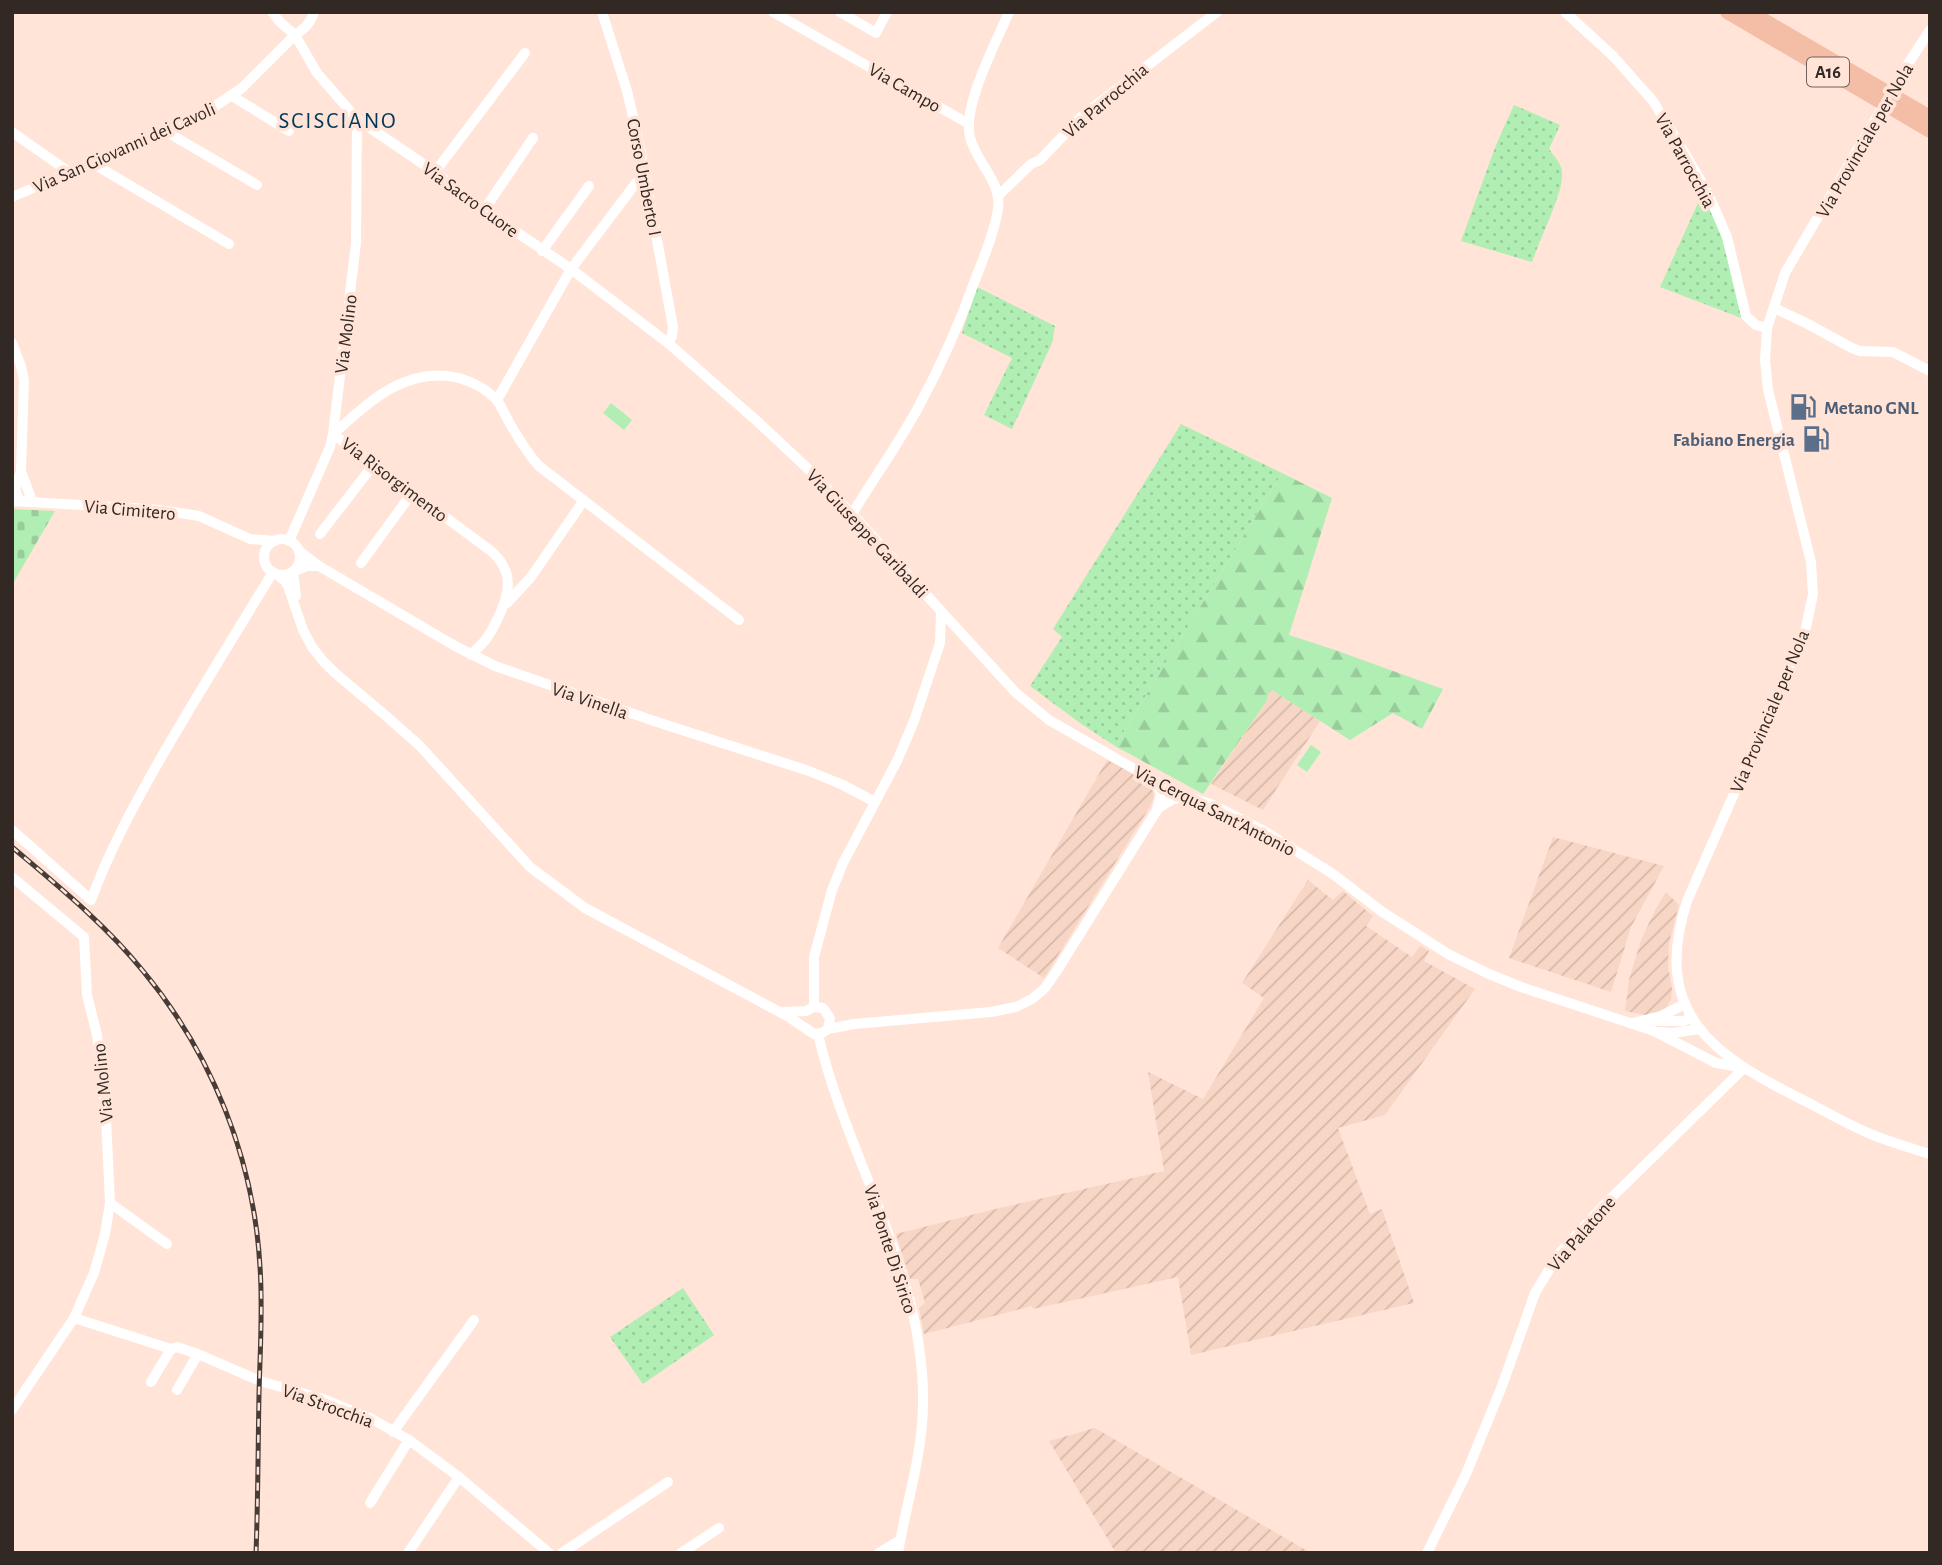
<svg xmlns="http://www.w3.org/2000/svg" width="1942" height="1565" font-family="'Alegreya Sans',sans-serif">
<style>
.industrial{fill:url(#industrial-furrows)}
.grass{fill:url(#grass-dots)}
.forest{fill:url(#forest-firs)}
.cemetery{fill:url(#cemetery-stones)}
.pitch{fill:#b1eeb4}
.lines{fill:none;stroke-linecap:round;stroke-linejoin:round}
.minor{stroke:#fff;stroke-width:10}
.highway{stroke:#f4bda6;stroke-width:14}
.rail-casing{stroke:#473c37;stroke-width:5}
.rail{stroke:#ffe4d7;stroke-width:2.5;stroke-dasharray:8;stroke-linecap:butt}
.labels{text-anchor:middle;stroke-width:7;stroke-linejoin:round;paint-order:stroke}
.shield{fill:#ffe4d7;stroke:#70605a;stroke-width:2}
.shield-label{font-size:18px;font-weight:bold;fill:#322824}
.street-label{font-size:19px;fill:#322824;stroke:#ffe4d7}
.service-label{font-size:19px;font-weight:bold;fill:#4e5e75;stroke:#ffe4d7;text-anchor:start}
.quarter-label{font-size:23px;letter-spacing:2px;fill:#00395b;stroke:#ffe4d7}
</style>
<defs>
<pattern id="industrial-furrows" width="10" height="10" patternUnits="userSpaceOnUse" patternTransform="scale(1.75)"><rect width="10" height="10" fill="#f8d6c6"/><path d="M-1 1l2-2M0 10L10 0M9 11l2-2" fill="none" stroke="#d5b8aa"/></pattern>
<pattern id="grass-dots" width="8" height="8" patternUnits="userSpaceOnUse" patternTransform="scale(1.75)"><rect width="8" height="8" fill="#b1eeb4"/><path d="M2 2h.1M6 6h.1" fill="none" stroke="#99cc9b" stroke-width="1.8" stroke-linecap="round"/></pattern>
<pattern id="forest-firs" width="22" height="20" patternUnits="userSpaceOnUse" patternTransform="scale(1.75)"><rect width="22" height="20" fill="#b1eeb4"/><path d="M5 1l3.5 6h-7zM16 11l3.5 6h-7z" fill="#99cc9b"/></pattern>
<pattern id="cemetery-stones" width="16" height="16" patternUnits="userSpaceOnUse" patternTransform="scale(1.75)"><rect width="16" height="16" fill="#b1eeb4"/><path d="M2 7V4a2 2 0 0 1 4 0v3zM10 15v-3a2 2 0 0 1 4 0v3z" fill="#99cc9b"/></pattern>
</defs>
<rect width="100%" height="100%" fill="#ffe4d7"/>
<g class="industrial">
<polygon points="1270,689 1320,721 1263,810 1211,784 1266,702"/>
<polygon points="1107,760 1150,782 1154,796 1151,805 1044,978 998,948"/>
<polygon points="1553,837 1664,866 1631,927 1611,992 1509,958"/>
<polygon points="1308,880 1333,900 1343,891 1373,916 1366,926 1412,957 1420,946 1429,951 1424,961 1475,989 1385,1115 1338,1128 1370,1214 1382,1209 1414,1303 1191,1355 1178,1277 1033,1309 1032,1306 924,1334 919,1308 925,1303 918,1279 910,1279 896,1234 991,1210 1164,1171 1148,1072 1203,1099 1264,998 1242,983"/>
<polygon points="1666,892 1679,905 1669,943 1668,967 1672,989 1671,1000 1665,1009 1657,1014 1645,1015 1625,1011 1629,980 1641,940 1655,910"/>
<polygon points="1095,1428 1311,1553 1116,1553 1049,1441"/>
</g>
<g class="grass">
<path d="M 1514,105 L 1560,125 L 1549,149 C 1554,156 1562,164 1562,173 C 1564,191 1539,241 1532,262 L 1461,241 L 1496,145 Z"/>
<polygon points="1703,192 1724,239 1744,319 1660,287"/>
<polygon points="977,287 1055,326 1052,343 1012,429 984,415 1012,358 962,333"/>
<polygon points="1181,424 1282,473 1115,746 1080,723 1030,686 1062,637 1053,629"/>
<polygon points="683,1288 714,1335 643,1384 610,1337"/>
</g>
<polygon class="forest" points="1282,473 1332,498 1289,635 1335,650 1443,689 1422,729 1393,713 1350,740 1270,689 1266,702 1203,794 1115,746"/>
<polygon class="cemetery" points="12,509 55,511 12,585"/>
<g class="pitch">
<polygon points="611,403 632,420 624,430 603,413"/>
<polygon points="1311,745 1321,752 1307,772 1297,765"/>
</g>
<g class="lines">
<g class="minor">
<polyline points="272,12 280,22 295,35 317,73 357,119 435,172 484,210 571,269 668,343 758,422 805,466 852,514 941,611 940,643 914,721 897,761 843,863 832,890 814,957 814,1007"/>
<polyline points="602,12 627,91 640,147 673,327 672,336 668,343"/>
<polyline points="773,12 969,124"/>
<polyline points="840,12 876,33 887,12"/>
<polyline points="1565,12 1613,56 1653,101 1680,145 1708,193 1727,237 1746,316 1756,325 1767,328"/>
<path d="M 1930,30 L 1906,67 L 1785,273 L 1767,328 L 1765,360 L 1768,390 L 1811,562 L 1813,594 L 1805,632 L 1687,901 C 1651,1013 1712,1055 1803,1100 C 1823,1110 1843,1122 1864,1131 C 1885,1141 1908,1147 1930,1154"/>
<polyline points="232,96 289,131"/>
<polyline points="12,132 69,172"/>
<polyline points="167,132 257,185"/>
<polyline points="92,163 229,244"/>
<polyline points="435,172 525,53"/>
<polyline points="999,195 1031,164 1040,160 1082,116 1217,12"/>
<path d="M 12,197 L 199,117 L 242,88 L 295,35 C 304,29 311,23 314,12"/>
<polyline points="484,210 533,138"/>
<polyline points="542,251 589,186"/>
<polyline points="1774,308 1806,323 1852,348 1860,351 1893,352 1930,371"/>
<polyline points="12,343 21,366 24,380 21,471 15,489 19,500"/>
<polyline points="497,400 571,269 636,183 645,176"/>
<path d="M 333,434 C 369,402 407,365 459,378 C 473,382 486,389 496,399 C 501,405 505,415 509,422 C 518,438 527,453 539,466 L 739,620"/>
<path d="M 333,434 L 491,551 C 515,572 510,594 497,620 C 494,626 491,633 486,639 C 482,645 476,649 471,655"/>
<polyline points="21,471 32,501"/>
<polyline points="12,501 150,509 174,512 199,516 250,539 275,541"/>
<path d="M 852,514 C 874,478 899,443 919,406 C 941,365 960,323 975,280 C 984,257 994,233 998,209 C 1002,181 976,163 970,137 C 962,106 996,43 1009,12"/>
<polyline points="320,534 374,464"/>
<circle cx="282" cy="557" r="18"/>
<polyline points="289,541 330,447 333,434 356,243 357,119"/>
<polyline points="299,551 319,566 455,646 495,666 654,721 809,771 843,785 875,802"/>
<polyline points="361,563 412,493"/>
<polyline points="276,574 285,581 288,586 303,630 312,647 323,661 335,673 385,715 420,746 530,867 585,908 789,1017 814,1034 822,1033 828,1029 854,1024 991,1012 1016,1007 1032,999 1045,988 1056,972 1157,810 1161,793 1155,780"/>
<polyline points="296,596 293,572 307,566 319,566"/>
<polyline points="507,603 531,577 584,500"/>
<polyline points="941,611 1015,692 1049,720 1150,778 1189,797 1213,805 1264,831 1333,874 1381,911 1448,954 1489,974 1521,987 1654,1031 1716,1063 1740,1067"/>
<polyline points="1157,809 1173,799 1188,797"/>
<path d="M 12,830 L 91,900 C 110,849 135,803 162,756 C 198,694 236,633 273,572"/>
<polyline points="12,877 84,937 87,995 97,1035 106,1117 110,1203 105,1234 94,1273 74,1318 12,1410"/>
<polyline points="784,1012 806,1011 814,1007 823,1008 830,1018 828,1029"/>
<polyline points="1654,1021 1683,1021 1692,1018"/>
<polyline points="1633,1023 1661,1016 1685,1004"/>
<polyline points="1661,1032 1672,1033 1700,1029"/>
<path d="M 818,1034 C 847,1160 926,1273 923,1406 C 922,1457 906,1504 898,1553"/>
<polyline points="110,1203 167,1244"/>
<polyline points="74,1318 171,1349 177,1347 198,1354 260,1381 323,1399 372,1419 409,1440 459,1477 549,1553"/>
<polyline points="151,1382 171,1349"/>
<polyline points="177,1390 198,1354"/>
<polyline points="393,1432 474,1320"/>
<polyline points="370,1503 409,1440"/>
<polyline points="408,1553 459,1477"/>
<polyline points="562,1553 668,1482"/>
<polyline points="681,1553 719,1528"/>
<polyline points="879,1553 900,1540"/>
<polyline points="1427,1553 1466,1474 1502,1386 1535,1293 1558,1255 1605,1204 1744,1068"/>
</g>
<g class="highway">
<polyline points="1727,12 1930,131"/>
<polyline points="1750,12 1930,117"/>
</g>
<defs>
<path id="rail" d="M 12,847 C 58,886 105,924 143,971 C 212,1054 254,1159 260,1267 C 263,1309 260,1351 259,1394 C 258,1447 258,1500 256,1553"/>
</defs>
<use href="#rail" class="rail-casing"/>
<use href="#rail" class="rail"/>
</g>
<defs>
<symbol id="fuel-bare" viewBox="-9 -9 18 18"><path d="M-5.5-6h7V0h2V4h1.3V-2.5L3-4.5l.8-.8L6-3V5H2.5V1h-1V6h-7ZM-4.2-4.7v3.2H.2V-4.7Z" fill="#5c6f8a" stroke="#ffe4d7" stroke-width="2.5" paint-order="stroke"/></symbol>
</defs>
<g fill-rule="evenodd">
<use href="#fuel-bare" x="1784" y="388" width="38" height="38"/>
<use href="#fuel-bare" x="1797" y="420" width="38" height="38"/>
</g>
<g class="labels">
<rect class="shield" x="1807" y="57.5" width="42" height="29" rx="5"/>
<g class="shield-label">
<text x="1828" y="78">A16</text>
</g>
<g class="street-label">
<text transform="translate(905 87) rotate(30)" y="7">Via Campo</text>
<text transform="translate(1105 100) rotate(-40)" y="7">Via Parrocchia</text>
<text transform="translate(1864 140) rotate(-60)" y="7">Via Provinciale per Nola</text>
<text transform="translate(124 147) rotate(-24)" y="7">Via San Giovanni dei Cavoli</text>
<text transform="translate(1686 160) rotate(61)" y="7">Via Parrocchia</text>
<text transform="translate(645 177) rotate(79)" y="7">Corso Umberto I</text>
<text transform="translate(471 199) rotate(36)" y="7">Via Sacro Cuore</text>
<text transform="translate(345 334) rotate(-83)" y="7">Via Molino</text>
<text transform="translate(395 479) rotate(37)" y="7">Via Risorgimento</text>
<text transform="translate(130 509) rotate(5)" y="7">Via Cimitero</text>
<text transform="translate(868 533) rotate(47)" y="7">Via Giuseppe Garibaldi</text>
<text transform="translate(590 700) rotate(19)" y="7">Via Vinella</text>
<text transform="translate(1769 711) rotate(-67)" y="7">Via Provinciale per Nola</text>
<text transform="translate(1215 810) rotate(27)" y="7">Via Cerqua Sant'Antonio</text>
<text transform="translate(102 1083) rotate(-96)" y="7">Via Molino</text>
<text transform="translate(1581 1233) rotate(-49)" y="7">Via Palatone</text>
<text transform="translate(891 1249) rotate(72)" y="7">Via Ponte Di Sirico</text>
<text transform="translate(328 1405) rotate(20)" y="7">Via Strocchia</text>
</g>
<g class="service-label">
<text x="1824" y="414">Metano GNL</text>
<text x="1795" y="446" text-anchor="end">Fabiano Energia</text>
</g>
<g class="quarter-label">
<text x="338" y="128">SCISCIANO</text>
</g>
</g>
<rect width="1942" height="1565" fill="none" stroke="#322824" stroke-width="28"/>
</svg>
